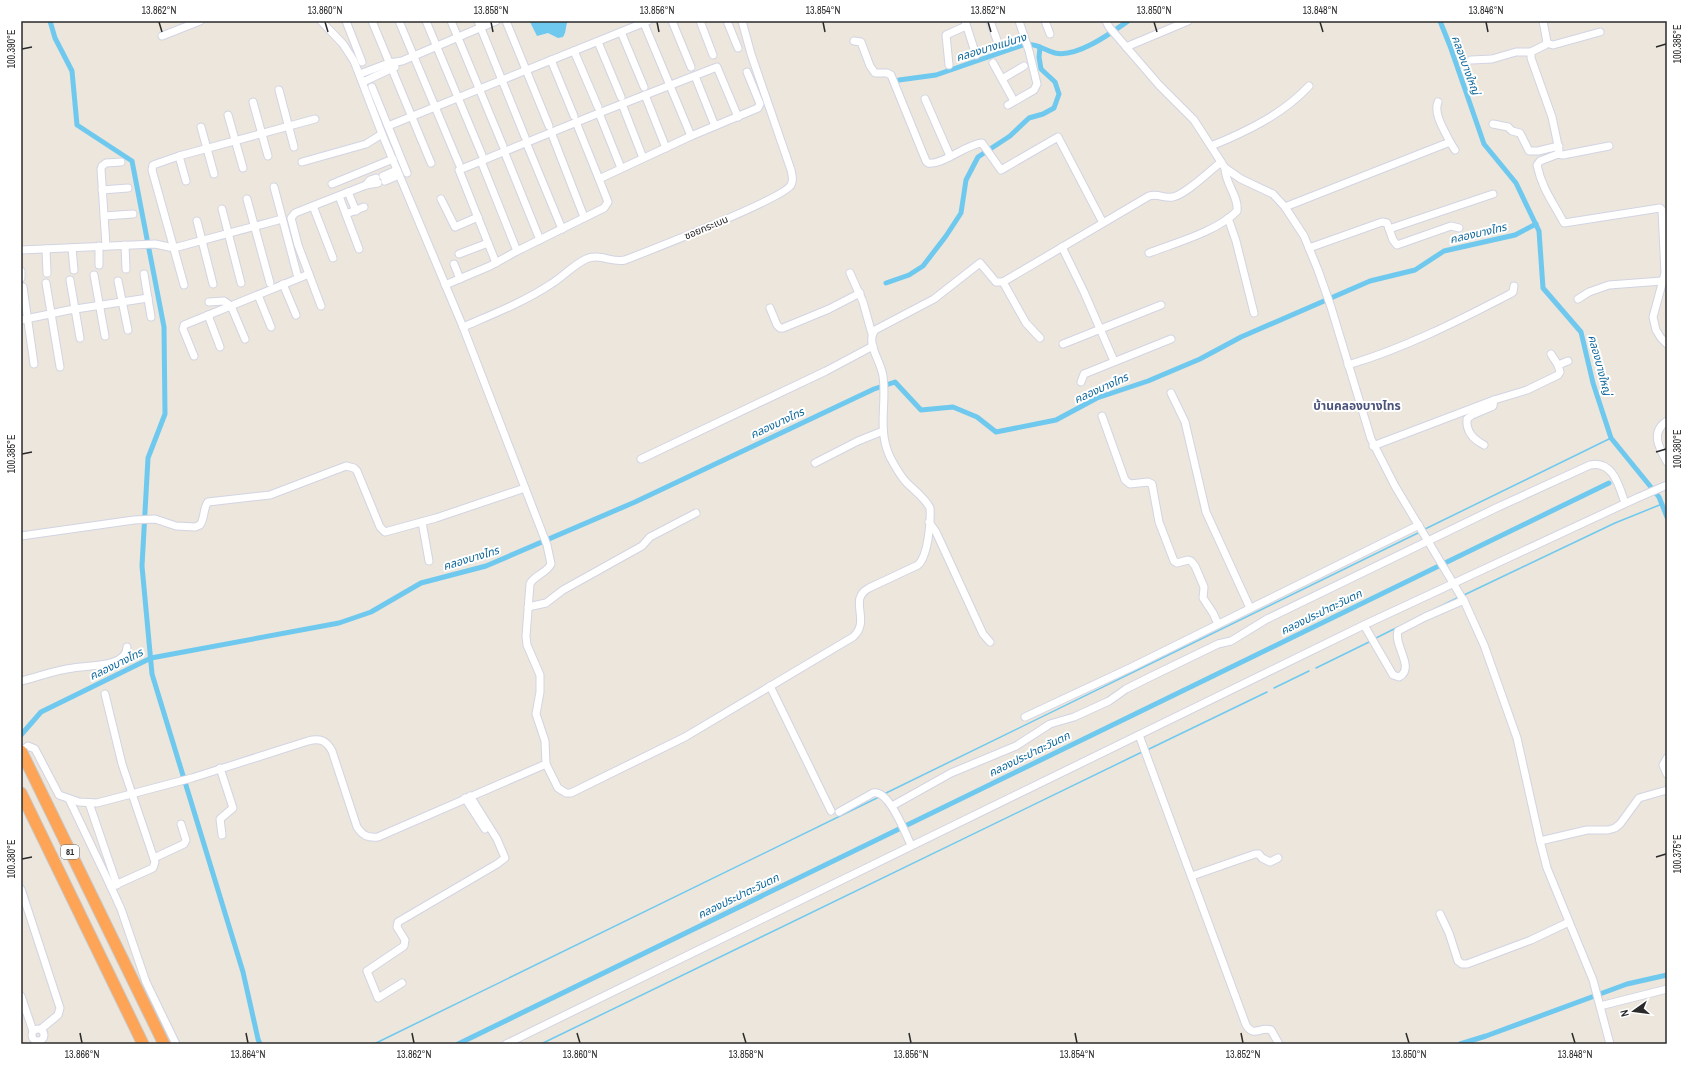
<svg xmlns="http://www.w3.org/2000/svg" width="1688" height="1065" font-family="'Archivo Narrow','Noto Sans Thai',sans-serif">
<style>
.water{fill:#6fc9ef}
.lines{fill:none;stroke-linecap:round;stroke-linejoin:round}
.stream{stroke:#6fc9ef;stroke-width:1.5}
.canal{stroke:#6fc9ef;stroke-width:5}
.minor-casing{stroke:#d2d4e3;stroke-width:9}
.highway-casing{stroke:#c8c8c8;stroke-width:13}
.minor{stroke:#fff;stroke-width:7}
.highway{stroke:#fea456;stroke-width:11}
.highway-bridge-casing{stroke:#c8c8c8;stroke-width:13;stroke-linecap:butt}
.highway-bridge{stroke:#fea456;stroke-width:11}
.ticks{fill:none;stroke:#2a2a2a;stroke-width:1.5}
.labels{text-anchor:middle;stroke-width:4;stroke-linejoin:round;paint-order:stroke}
.shield{fill:#fff;stroke:#6a6a6a;stroke-width:1}
.shield-label{font-size:9px;font-weight:bold;fill:#2a2a2a}
.street-label{font-size:10px;fill:#2a2a2a;stroke:#fff}
.water-label{font-size:11px;font-style:italic;fill:#0d679c;stroke:#fff}
.quarter-label{font-size:12px;font-weight:bold;fill:#4b527b;stroke:#fff}
.neatline{fill:none;stroke:#2a2a2a;stroke-width:1.5}
.ticks-label{font-size:10px;text-anchor:middle;fill:#2a2a2a}
</style>
<rect width="100%" height="100%" fill="#ece6dc"/>
<path class="water" d="M 532,21 L 568,21 C 565,26 567,31 563,37 L 558,38 L 548,33 L 537,36 L 530,22 Z"/>
<g class="lines">
<g class="stream">
<polyline points="1423,530 1611,438"/>
<polyline points="1464,595 1615,523 1662,504"/>
<polyline points="1435,609 1459,597"/>
<polyline points="1376,638 1398,627"/>
<polyline points="1316,668 1369,642"/>
<polyline points="1274,688 1309,671"/>
<polyline points="1147,750 1267,692"/>
<polyline points="884,794 1420,532"/>
<polyline points="374,1044 879,797"/>
<polyline points="541,1044 1142,752"/>
</g>
<g class="canal">
<polyline points="50,21 55,38 72,71 77,125 132,161 164,327 165,414 148,458 142,566 152,674 243,972 258,1039 260,1044"/>
<polyline points="1440,21 1450,46 1484,144 1516,183 1539,231 1543,288 1581,332 1593,383 1611,438 1659,497 1667,517"/>
<path d="M 899,80 L 936,75 L 1023,45 C 1037,43 1042,49 1055,53 C 1077,58 1111,33 1128,21"/>
<polyline points="886,283 909,275 923,266 946,236 961,213 966,180 978,157 1010,136 1029,118 1043,114 1054,108 1059,94 1055,82 1041,69 1039,57 1040,47"/>
<polyline points="21,735 41,712 151,658 339,623 371,612 421,583 486,566 635,502 874,389 895,382 921,410 953,407 977,417 996,432 1056,420 1097,398 1148,381 1200,359 1241,337 1370,281 1415,270 1444,251 1515,235 1536,224"/>
<polyline points="458,1044 1609,483"/>
<polyline points="1460,1044 1486,1036 1627,984 1667,975"/>
</g>
<defs>
<g id="minor">
<path d="M 321,21 L 343,44 L 354,61 L 382,134 L 463,327 L 547,545 L 551,564 C 546,574 534,575 530,584 L 526,636 L 527,645 L 540,675 L 540,692 L 536,714 L 545,741 L 546,764 L 558,788 L 566,793 L 571,793 L 685,737 L 853,637 C 872,620 847,600 869,588 L 918,565 C 928,556 931,522 930,508 C 925,498 915,491 907,483 C 900,476 895,466 890,457 C 877,429 887,405 883,376 C 881,361 865,342 875,330 L 934,299 L 980,263 L 996,282 L 1003,282 L 1149,196 C 1158,193 1165,199 1173,197 C 1185,195 1210,171 1221,162"/>
<polyline points="346,21 362,62"/>
<polyline points="372,21 431,163"/>
<polyline points="399,21 459,164"/>
<polyline points="426,21 482,155"/>
<polyline points="451,21 503,146"/>
<polyline points="478,21 525,137"/>
<polyline points="506,21 549,126"/>
<polyline points="643,21 691,136"/>
<polyline points="672,21 691,67"/>
<polyline points="700,21 713,55"/>
<polyline points="727,21 738,48"/>
<polyline points="965,21 976,55"/>
<polyline points="990,21 998,43"/>
<polyline points="1045,21 1050,34"/>
<polyline points="1106,21 1109,27 1159,85 1194,120 1225,168 1241,179 1273,194 1285,207 1304,236 1318,270 1331,307 1371,439 1395,486 1465,603 1484,645 1517,738 1540,841 1547,868 1593,980 1610,1044"/>
<path d="M 1543,21 L 1547,42 L 1545,45 L 1531,52 L 1531,58 L 1552,117 L 1559,150 L 1558,154 L 1540,161 L 1537,165 C 1542,189 1553,202 1564,223 L 1660,208 L 1662,210 L 1665,273 L 1653,317 L 1656,330 L 1661,338 L 1667,344"/>
<polyline points="621,32 644,87"/>
<polyline points="162,36 200,21"/>
<path d="M 854,41 L 861,42 L 870,66 L 875,73 L 887,73 L 891,75 L 926,161 L 928,163 C 942,166 966,144 982,143 L 1001,170 L 1058,137 L 1103,223"/>
<polyline points="598,42 621,97"/>
<polyline points="1546,43 1553,45 1600,32"/>
<polyline points="1126,47 1188,21"/>
<polyline points="574,51 598,107"/>
<polyline points="551,60 574,116"/>
<polyline points="1471,60 1492,59 1516,52 1531,52"/>
<polyline points="993,63 1014,101"/>
<polyline points="949,65 946,35 966,26"/>
<polyline points="360,74 389,63 402,61 496,21"/>
<polyline points="695,76 715,126"/>
<polyline points="1002,79 1024,66"/>
<polyline points="363,82 395,67"/>
<polyline points="372,87 407,173"/>
<polyline points="279,90 294,147"/>
<polyline points="645,95 666,148"/>
<polyline points="925,99 950,156"/>
<polyline points="253,102 268,156"/>
<path d="M 1438,102 C 1433,114 1445,131 1450,142"/>
<polyline points="622,104 643,158"/>
<polyline points="1008,105 1034,90 1037,84 1029,51 1019,21"/>
<polyline points="599,113 621,168"/>
<polyline points="228,115 243,168"/>
<polyline points="576,122 599,179"/>
<polyline points="1493,124 1508,127 1512,131 1520,133 1529,151 1538,151 1559,146"/>
<polyline points="388,126 648,21"/>
<polyline points="201,127 214,174"/>
<polyline points="551,132 584,217"/>
<polyline points="526,142 562,229"/>
<path d="M 1211,146 C 1246,132 1283,114 1309,86"/>
<polyline points="504,151 540,240"/>
<polyline points="1558,154 1563,155 1609,146"/>
<polyline points="179,156 186,181"/>
<polyline points="481,161 517,251"/>
<polyline points="302,162 366,144 382,134"/>
<polyline points="383,176 397,170"/>
<polyline points="385,181 399,175"/>
<polyline points="332,184 393,159"/>
<polyline points="366,185 370,180 376,178"/>
<polyline points="274,187 297,274"/>
<polyline points="102,190 128,188"/>
<polyline points="348,192 356,211"/>
<polyline points="339,196 359,249"/>
<polyline points="247,199 270,283"/>
<polyline points="441,199 455,227 478,217"/>
<polyline points="313,206 333,258"/>
<polyline points="1285,207 1450,142 1455,150"/>
<polyline points="222,209 241,283"/>
<polyline points="346,214 364,207"/>
<polyline points="104,216 133,214"/>
<polyline points="1228,218 1236,241 1254,313"/>
<polyline points="197,221 213,284"/>
<polyline points="1389,229 1493,194"/>
<polyline points="125,245 126,269"/>
<polyline points="99,246 99,265"/>
<polyline points="106,246 101,169 102,166 106,163 121,162"/>
<polyline points="1062,247 1084,292 1114,361"/>
<polyline points="72,248 74,270"/>
<polyline points="1309,248 1382,222 1387,223 1393,240 1397,245 1451,226 1459,228"/>
<polyline points="46,249 47,273"/>
<polyline points="21,250 155,244 174,248 282,219"/>
<path d="M 1149,253 C 1175,243 1218,231 1237,211 C 1239,196 1225,184 1225,168"/>
<polyline points="459,254 488,243"/>
<polyline points="496,263 459,170 599,113 717,67 738,117"/>
<polyline points="454,264 460,279"/>
<polyline points="21,271 21,278"/>
<polyline points="850,273 863,302 872,334"/>
<polyline points="144,274 151,317"/>
<polyline points="94,275 105,336"/>
<polyline points="70,280 80,338"/>
<polyline points="118,281 128,330"/>
<polyline points="1003,282 1026,323 1040,338"/>
<polyline points="46,283 60,367"/>
<polyline points="283,284 296,315"/>
<polyline points="184,285 152,170 153,165 179,156 315,119"/>
<polyline points="445,285 490,266 517,251 604,208 608,202 599,179 691,136 758,108 760,104 747,72"/>
<polyline points="23,287 34,364"/>
<polyline points="258,295 271,327"/>
<polyline points="1578,299 1589,292 1609,285 1662,281"/>
<polyline points="209,302 224,301 231,306 245,339"/>
<polyline points="321,306 298,245 291,218 295,213 366,185 378,183"/>
<polyline points="770,308 777,325 780,328 783,328 829,309 860,293"/>
<polyline points="208,315 220,347"/>
<polyline points="21,320 69,310 148,298"/>
<path d="M 463,327 C 493,314 524,302 551,284 C 563,277 573,265 586,259 C 599,253 612,263 625,260 C 648,251 783,199 791,185 C 794,180 792,175 791,170 L 751,54 L 742,21"/>
<polyline points="1063,344 1161,305"/>
<polyline points="1551,354 1558,365"/>
<polyline points="194,356 183,329 184,325 309,274"/>
<path d="M 1348,365 C 1405,348 1458,321 1510,294 L 1513,292 L 1514,286"/>
<polyline points="1081,382 1084,374 1171,339"/>
<polyline points="1171,393 1185,422 1206,512 1250,608"/>
<polyline points="1102,416 1125,480 1130,484 1148,482 1152,484 1159,522 1174,561 1177,563 1188,560 1191,561 1195,566 1204,587 1203,598 1213,613 1218,624"/>
<path d="M 1667,421 C 1650,432 1659,448 1667,462"/>
<path d="M 1484,445 C 1473,439 1466,432 1467,419 L 1472,415 L 1491,407 L 1493,406 L 1494,400"/>
<polyline points="1373,446 1494,400 1527,390 1558,375 1560,372 1558,365 1568,361"/>
<polyline points="641,459 826,371 873,346"/>
<polyline points="815,463 858,441 883,431"/>
<polyline points="422,522 429,561"/>
<polyline points="929,522 936,532 983,634 990,642"/>
<path d="M 21,536 L 134,520 L 155,519 L 176,526 L 195,527 L 200,525 C 205,518 203,508 208,502 L 270,495 L 346,466 L 354,468 L 357,471 L 380,527 L 385,532 L 436,518 L 525,488"/>
<polyline points="528,607 546,603 563,590 642,546 650,537 696,513"/>
<path d="M 1364,625 L 1393,675 L 1399,677 C 1416,668 1393,645 1398,631 L 1425,617 L 1464,600"/>
<path d="M 21,681 C 38,677 55,670 73,668 C 86,665 127,668 127,647"/>
<polyline points="770,686 831,811"/>
<polyline points="105,694 122,764 155,862 153,868 111,887"/>
<polyline points="1025,717 1130,668 1419,525"/>
<path d="M 1139,735 L 1246,1025 C 1254,1038 1260,1026 1271,1030 L 1279,1044"/>
<path d="M 21,752 L 28,746 L 35,749 L 59,795 L 79,802 L 97,803 L 192,778 L 308,741 C 320,738 326,740 332,751 L 357,827 C 363,836 368,838 378,837 L 546,764"/>
<polyline points="1667,758 1663,765 1667,774"/>
<polyline points="220,768 233,808 220,819 222,835"/>
<polyline points="465,798 485,829"/>
<polyline points="69,799 111,887 121,909 146,982 176,1044"/>
<polyline points="89,803 117,885"/>
<path d="M 892,806 L 951,773 L 1016,746 L 1050,724 L 1074,717 L 1109,701 L 1126,689 L 1150,677 L 1218,644 L 1231,641 L 1267,619 L 1496,508 L 1590,465 C 1613,460 1619,486 1625,503"/>
<path d="M 839,812 L 873,793 C 889,789 905,833 911,845"/>
<polyline points="1540,841 1587,830 1608,830 1615,828 1620,824 1639,798 1667,790"/>
<polyline points="154,858 184,844 186,840 181,824"/>
<polyline points="1192,876 1255,854 1259,854 1262,858 1270,862 1278,858"/>
<polyline points="21,889 60,1008 58,1015 41,1029"/>
<polyline points="1440,914 1449,933 1458,961 1462,964 1467,964 1531,940 1569,922"/>
<polyline points="402,983 378,998 367,971 404,946 405,940 397,927 398,922 497,864 505,858 497,839 470,796"/>
<polyline points="21,996 33,1031"/>
<polyline points="1600,1006 1667,989"/>
<circle cx="38" cy="1035" r="6"/>
<polyline points="506,1044 1364,625 1637,498 1667,485"/>
</g>
<g id="highway">
<polyline points="26,761 164,1044"/>
<polyline points="21,793 143,1044"/>
</g>
</defs>
<use href="#minor" class="minor-casing"/>
<use href="#highway" class="highway-casing"/>
<use href="#minor" class="minor"/>
<use href="#highway" class="highway"/>
<defs>
<polyline id="highway-bridge" points="21,751 26,761"/>
</defs>
<use href="#highway-bridge" class="highway-bridge-casing"/>
<use href="#highway-bridge" class="highway-bridge"/>
</g>
<path class="ticks" d="M 159,22 L 162,32M 325,22 L 328,32M 491,22 L 493,32M 657,22 L 659,32M 823,22 L 825,32M 988,22 L 991,32M 1154,22 L 1157,32M 1320,22 L 1323,32M 1486,22 L 1488,32M 1656,47 L 1666,44M 22,49 L 32,47M 1656,452 L 1666,449M 22,454 L 32,452M 1656,857 L 1666,854M 22,859 L 32,857M 80,1033 L 82,1043M 246,1033 L 248,1043M 412,1033 L 414,1043M 577,1033 L 580,1043M 743,1033 L 746,1043M 909,1033 L 911,1043M 1075,1033 L 1077,1043M 1241,1033 L 1243,1043M 1406,1033 L 1409,1043M 1572,1033 L 1575,1043"/>
<g class="labels">
<rect class="shield" x="61" y="845" width="18" height="14" rx="3"/>
<g class="shield-label">
<text x="70" y="855">81</text>
</g>
<g class="street-label">
<text transform="translate(706 227) rotate(-23)" y="4">ซอยกระเบน</text>
</g>
<g class="water-label">
<text transform="translate(991 47) rotate(-17)" y="4">คลองบางแม่นาง</text>
<text transform="translate(1466 65) rotate(70)" y="4">คลองบางใหญ่</text>
<text transform="translate(1478 233) rotate(-13)" y="4">คลองบางไทร</text>
<text transform="translate(1600 365) rotate(75)" y="4">คลองบางใหญ่</text>
<text transform="translate(1101 388) rotate(-24)" y="4">คลองบางไทร</text>
<text transform="translate(777 423) rotate(-25)" y="4">คลองบางไทร</text>
<text transform="translate(471 558) rotate(-17)" y="4">คลองบางไทร</text>
<text transform="translate(1321 612) rotate(-26)" y="4">คลองประปาตะวันตก</text>
<text transform="translate(116 664) rotate(-26)" y="4">คลองบางไทร</text>
<text transform="translate(1029 754) rotate(-26)" y="4">คลองประปาตะวันตก</text>
<text transform="translate(738 896) rotate(-26)" y="4">คลองประปาตะวันตก</text>
</g>
<g class="quarter-label">
<text x="1357" y="410">บ้านคลองบางไทร</text>
</g>
</g>
<rect width="1688" height="1065" fill="none" stroke="#ffffff" stroke-width="44"/>
<g transform="translate(1634 1011) rotate(256)" stroke="#ffffff" stroke-width="3" paint-order="stroke">
<path d="M0-3L7 15L0 10L-7 15Z" fill="#2a2a2a"/>
<text y="-6" font-size="11" font-weight="bold" text-anchor="middle" fill="#2a2a2a">N</text>
</g>
<rect x="22" y="22" width="1644" height="1021" class="neatline"/>
<g class="ticks-label">
<text x="159" y="14">13.862°N</text>
<text x="325" y="14">13.860°N</text>
<text x="491" y="14">13.858°N</text>
<text x="657" y="14">13.856°N</text>
<text x="823" y="14">13.854°N</text>
<text x="988" y="14">13.852°N</text>
<text x="1154" y="14">13.850°N</text>
<text x="1320" y="14">13.848°N</text>
<text x="1486" y="14">13.846°N</text>
<text transform="translate(1677 44) rotate(-90)" y="4">100.385°E</text>
<text transform="translate(11 49) rotate(-90)" y="4">100.390°E</text>
<text transform="translate(1677 449) rotate(-90)" y="4">100.380°E</text>
<text transform="translate(11 454) rotate(-90)" y="4">100.385°E</text>
<text transform="translate(1677 854) rotate(-90)" y="4">100.375°E</text>
<text transform="translate(11 859) rotate(-90)" y="4">100.380°E</text>
<text x="82" y="1058">13.866°N</text>
<text x="248" y="1058">13.864°N</text>
<text x="414" y="1058">13.862°N</text>
<text x="580" y="1058">13.860°N</text>
<text x="746" y="1058">13.858°N</text>
<text x="911" y="1058">13.856°N</text>
<text x="1077" y="1058">13.854°N</text>
<text x="1243" y="1058">13.852°N</text>
<text x="1409" y="1058">13.850°N</text>
<text x="1575" y="1058">13.848°N</text>
</g>
</svg>
